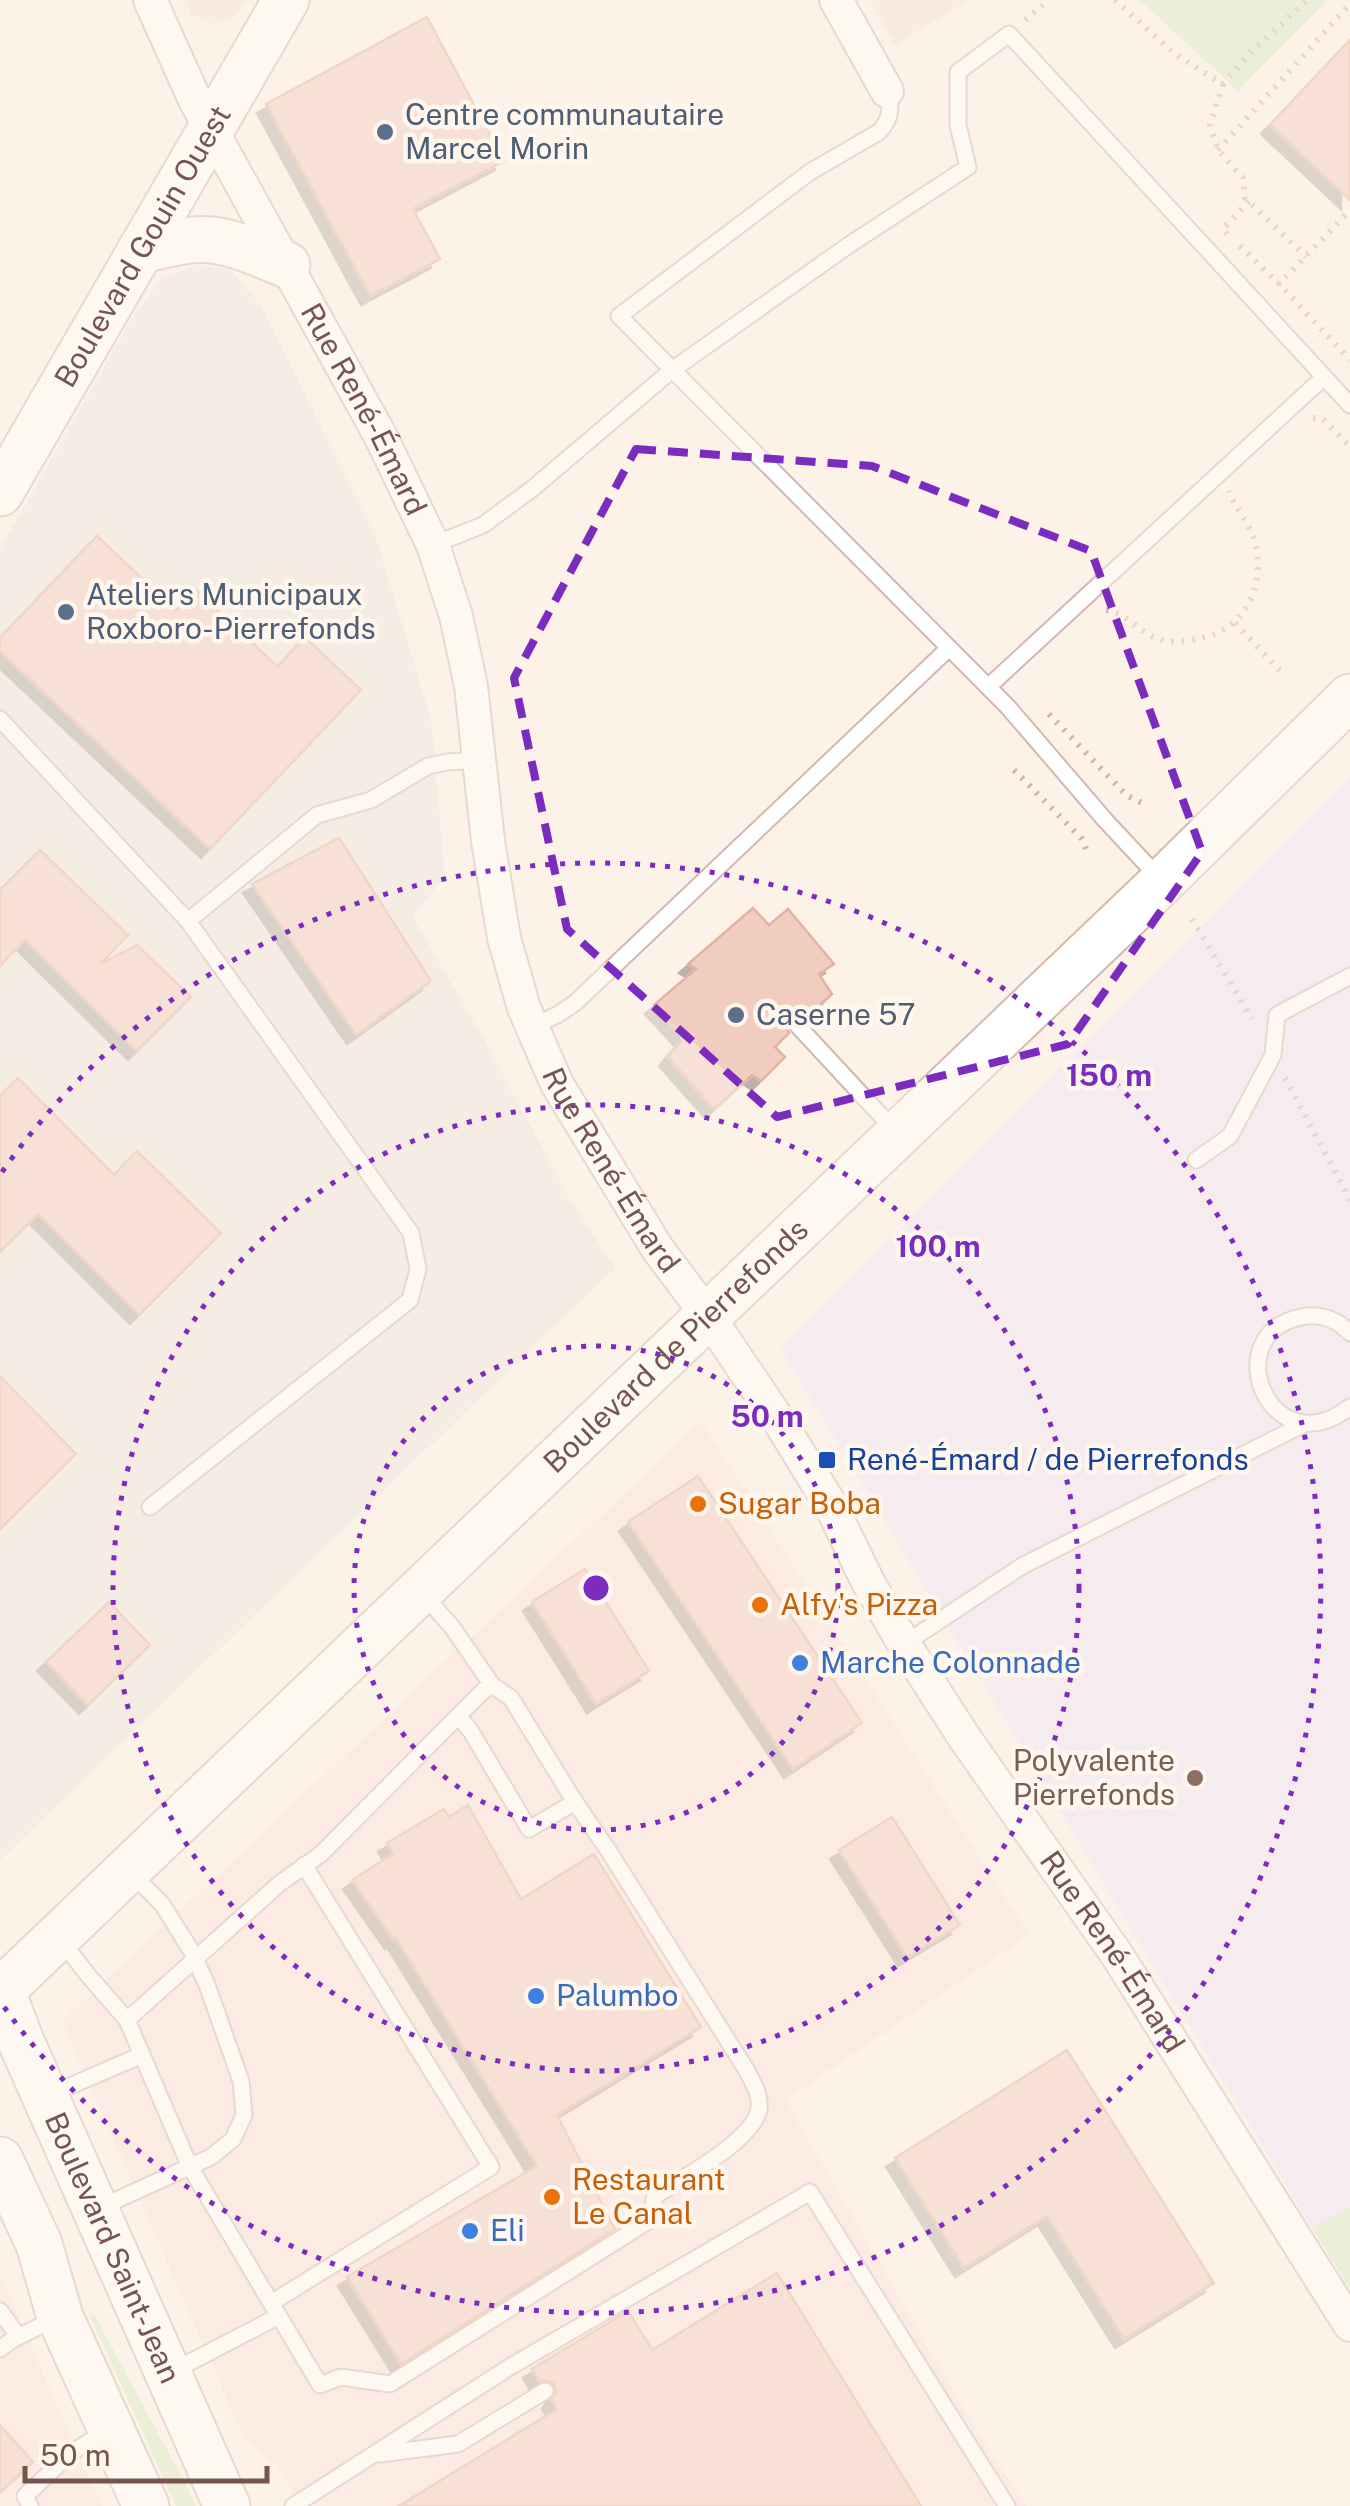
<svg xmlns="http://www.w3.org/2000/svg" width="1350" height="2506" font-family="'Public Sans',sans-serif">
<style>
.residential{fill:#f4e3d6}
.commercial{fill:#fce2dc}
.industrial{fill:#ede5e1}
.education{fill:#efe4f9}
.green{fill:#d9eac6}
.building{fill:#f1cdc0;stroke:#e4b2a0;stroke-width:2.5;filter:url(#shadow)}
.lines{fill:none;stroke-linecap:round;stroke-linejoin:round}
.lane-casing{stroke:#d0bab0;stroke-width:19}
.street-casing{stroke:#d0bab0;stroke-width:36}
.secondary-casing{stroke:#d3baae;stroke-width:49}
.path{stroke:#d7b0a3;stroke-width:6;stroke-dasharray:2.5 8;stroke-linecap:butt}
.lane{stroke:#fff;stroke-width:15}
.street{stroke:#fff;stroke-width:32}
.secondary{stroke:#fff;stroke-width:45}
.marked{fill:none;stroke:#7b2cbf;stroke-width:8;stroke-dasharray:20 12;stroke-linejoin:round}
.ring{fill:none;stroke:#7b2cbf;stroke-width:5;stroke-dasharray:5 10}
.service-dot{fill:#5c6f8a;stroke:#fff6ee;stroke-width:4}
.transit-dot{fill:#1a4fb4;stroke:#fff6ee;stroke-width:4}
.food-dot{fill:#e8710a;stroke:#fff6ee;stroke-width:4}
.shop-dot{fill:#3f7fe0;stroke:#fff6ee;stroke-width:4}
.education-dot{fill:#8d6e63;stroke:#fff6ee;stroke-width:4}
.labels{text-anchor:middle;stroke-width:9;stroke-linejoin:round;paint-order:stroke}
.service-label{font-size:30px;fill:#4e5e75;stroke:#fff6ee;text-anchor:start}
.street-label{font-size:30px;fill:#76564c;stroke:#fff6ee}
.transit-label{font-size:30px;fill:#164399;stroke:#fff6ee;text-anchor:start}
.food-label{font-size:30px;fill:#c56008;stroke:#fff6ee;text-anchor:start}
.shop-label{font-size:30px;fill:#366cbe;stroke:#fff6ee;text-anchor:start}
.education-label{font-size:30px;fill:#785e54;stroke:#fff6ee;text-anchor:end}
.centre{fill:#7b2cbf;stroke:#fff6ee;stroke-width:5}
.ring-label{font-size:30px;text-anchor:middle;font-weight:bold;fill:#7b2cbf;stroke:#fff6ee;stroke-width:9;stroke-linejoin:round;paint-order:stroke}
</style>
<defs>
<filter id="shadow"><feDropShadow dx="-9" dy="9" stdDeviation="0" flood-color="#0004"/></filter>
</defs>
<rect width="100%" height="100%" fill="#fcf2e8"/>
<g class="residential">
<polygon points="185,0 246,0 236,16 215,25 192,15"/>
<polygon points="870,0 970,0 895,45"/>
</g>
<g class="commercial">
<polygon points="701,1422 1029,1935 785,2100 979,2435 1026,2506 299,2506 278,2466 244,2438 62,2021"/>
<polygon points="0,2275 37,2360 102,2506 0,2506"/>
</g>
<polygon class="industrial" points="195,265 231,270 261,306 377,541 431,720 445,876 413,917 486,1043 571,1201 615,1268 0,1860 0,549 131,320 161,279"/>
<polygon class="education" points="1350,777 1350,2206 1312,2228 781,1349"/>
<g class="green">
<polygon points="1140,0 1327,0 1238,91"/>
<polygon points="1350,2206 1350,2288 1312,2228"/>
<polygon points="94,2314 183,2480 196,2506 176,2506 90,2316"/>
</g>
<g class="building">
<polygon points="427,17 504,161 413,209 440,259 370,296 266,104"/>
<polygon points="1350,40 1350,200 1270,125"/>
<polygon points="97,536 176,611 196,590 278,667 305,637 361,690 210,849 0,651 0,638"/>
<polygon points="339,838 431,981 356,1035 252,884"/>
<polygon points="40,850 128,935 100,964 137,945 191,997 137,1051 25,940 0,966 0,890"/>
<polygon points="753,908 769,925 788,909 834,964 819,974 832,994 806,1018 796,1015 790,1018 787,1028 789,1033 775,1047 785,1057 761,1081 752,1075 714,1109 668,1057 684,1038 654,1005 696,969 688,964"/>
<polygon points="18,1078 114,1175 137,1151 221,1233 139,1315 38,1214 0,1252 0,1096"/>
<polygon points="0,1376 76,1454 0,1529"/>
<polygon points="698,1476 862,1723 793,1769 628,1522"/>
<polygon points="585,1569 649,1671 596,1704 532,1602"/>
<polygon points="109,1602 150,1645 88,1705 46,1662"/>
<polygon points="468,1805 521,1899 594,1854 701,2027 557,2115 615,2229 401,2364 347,2277 537,2166 396,1938 394,1940 352,1880 393,1854 387,1843 444,1809 449,1817"/>
<polygon points="892,1817 960,1925 907,1957 839,1850"/>
<polygon points="1067,2050 1214,2283 1124,2339 1047,2216 964,2268 895,2158"/>
<polygon points="777,2273 921,2506 399,2506 557,2409 551,2400 556,2392 554,2384 546,2380 539,2381 532,2369 628,2311 652,2350"/>
<polygon points="0,2425 33,2462 0,2492"/>
</g>
<g class="lines">
<defs>
<g id="lane">
<path d="M 887,91 C 892,108 891,119 879,132 L 810,172 L 619,316 L 1008,707 L 1105,820 L 1160,879"/>
<polyline points="433,545 483,525 532,489 672,370 849,245 968,167 958,125 958,72 1009,34 1350,405"/>
<polyline points="988,687 1324,377"/>
<polyline points="0,719 188,921 411,1233 418,1269 410,1300 150,1507"/>
<polyline points="188,921 317,815 371,800 428,766 447,762 480,760"/>
<polyline points="798,1026 897,1133"/>
<polyline points="531,1027 557,1015 575,1003 949,648"/>
<polyline points="1196,1160 1230,1136 1273,1055 1277,1015 1350,976"/>
<path d="M 1350,1333 C 1337,1319 1319,1313 1301,1317 C 1215,1335 1271,1469 1350,1407"/>
<polyline points="904,1644 1022,1566 1304,1424"/>
<polyline points="458,1716 470,1730 529,1829 575,1802 511,1698 492,1685"/>
<path d="M 61,1940 L 87,1974 L 127,2020 L 190,2167 L 320,2385 L 341,2377 L 390,2384 L 650,2220 L 655,2196 C 681,2179 754,2140 759,2109 C 761,2095 753,2083 747,2071 L 608,1850 L 575,1802"/>
<polyline points="127,2020 279,1884 321,1854 483,1691 492,1685 452,1627 423,1594"/>
<polyline points="49,2095 142,2055"/>
<polyline points="99,2208 211,2157 233,2139 244,2115 241,2081 207,1985 192,1952 162,1904 130,1872"/>
<polyline points="271,2303 491,2167 304,1865"/>
<polyline points="0,2311 18,2336"/>
<polyline points="0,2349 12,2340 56,2318"/>
<polyline points="171,2372 279,2316"/>
<polyline points="380,2454 458,2444 545,2391"/>
<polyline points="30,2506 25,2496 71,2453 106,2431"/>
<polyline points="293,2506 508,2368 810,2192 1007,2506"/>
</g>
<g id="street">
<path id="s1" d="M 150,0 L 195,100 L 381,437 L 433,545 L 456,616 L 471,686 L 488,841 L 504,938 L 524,1008 L 557,1084 L 657,1248 L 708,1316 L 781,1424 L 830,1504 L 868,1582 L 904,1644 L 966,1740 L 1117,1955 L 1350,2325"/>
<polyline points="836,0 887,91"/>
</g>
<g id="secondary">
<path d="M 140,251 C 210,231 221,238 287,265"/>
<path id="s2" d="M 0,493 L 286,0"/>
<path id="s3" d="M 0,1986 L 22,2044 L 227,2506"/>
<path id="s4" d="M 0,1992 L 1162,882 L 1350,697"/>
<polyline points="0,2160 39,2244 60,2317 146,2506"/>
</g>
</defs>
<use href="#lane" class="lane-casing"/>
<use href="#street" class="street-casing"/>
<use href="#secondary" class="secondary-casing"/>
<g class="path">
<polyline points="1115,0 1176,55 1223,84 1249,54 1307,0"/>
<polyline points="1025,20 1049,0"/>
<polyline points="1223,84 1210,125 1218,150 1243,178 1245,198 1306,257"/>
<polyline points="1218,150 1350,4"/>
<polyline points="1227,234 1223,229 1249,201"/>
<polyline points="1240,246 1279,284 1350,360"/>
<polyline points="1278,285 1350,210"/>
<polyline points="1313,418 1323,419 1350,447"/>
<path d="M 1106,610 C 1127,612 1140,636 1166,641 C 1178,643 1193,640 1205,637 C 1246,626 1264,588 1256,546 C 1252,525 1236,511 1229,491"/>
<polyline points="1235,623 1282,673"/>
<polyline points="1049,714 1126,795 1144,804"/>
<polyline points="1014,770 1082,839 1088,854"/>
<polyline points="1192,919 1252,1019"/>
<polyline points="1285,1078 1350,1200"/>
</g>
<use href="#lane" class="lane"/>
<use href="#street" class="street"/>
<use href="#secondary" class="secondary"/>
</g>
<path d="M0 0H1350V2506H0ZM 636,449 L 872,466 L 1091,551 L 1202,852 L 1068,1044 L 777,1117 L 567,929 L 514,678 Z" fill="#fcf2e8" fill-opacity=".55" fill-rule="evenodd"/>
<path class="marked" d="M 636,449 L 872,466 L 1091,551 L 1202,852 L 1068,1044 L 777,1117 L 567,929 L 514,678 Z"/>
<g class="ring">
<circle cx="596" cy="1588" r="242"/>
<circle cx="596" cy="1588" r="483"/>
<path d="M2 1172A725 725 0 1 1 2 2004"/>
</g>
<g class="service-dot">
<circle cx="385" cy="132" r="10"/>
<circle cx="66" cy="612" r="10"/>
<circle cx="736" cy="1015" r="10"/>
</g>
<rect class="transit-dot" x="817" y="1450" width="20" height="20" rx="5"/>
<g class="food-dot">
<circle cx="698" cy="1504" r="10"/>
<circle cx="760" cy="1605" r="10"/>
<circle cx="552" cy="2197" r="10"/>
</g>
<g class="shop-dot">
<circle cx="800" cy="1663" r="10"/>
<circle cx="536" cy="1996" r="10"/>
<circle cx="470" cy="2231" r="10"/>
</g>
<circle class="education-dot" cx="1195" cy="1778" r="10"/>
<g class="labels">
<g class="service-label">
<text x="405" y="125">Centre communautaire<tspan x="405" dy="34">Marcel Morin</tspan></text>
<text x="86" y="605">Ateliers Municipaux<tspan x="86" dy="34">Roxboro-Pierrefonds</tspan></text>
<text x="756" y="1025">Caserne 57</text>
</g>
<g class="street-label">
<text dy="10" stroke="none"><textPath href="#s2" startOffset="285">Boulevard Gouin Ouest</textPath></text>
<text dy="10" stroke="none"><textPath href="#s1" startOffset="462">Rue René-Émard</textPath></text>
<text dy="10" stroke="none"><textPath href="#s1" startOffset="1272">Rue René-Émard</textPath></text>
<text dy="10" stroke="none"><textPath href="#s4" startOffset="935">Boulevard de Pierrefonds</textPath></text>
<text dy="10" stroke="none"><textPath href="#s1" startOffset="2202">Rue René-Émard</textPath></text>
<text dy="10" stroke="none"><textPath href="#s3" startOffset="285">Boulevard Saint-Jean</textPath></text>
</g>
<g class="transit-label">
<text x="847" y="1470">René-Émard / de Pierrefonds</text>
</g>
<g class="food-label">
<text x="718" y="1514">Sugar Boba</text>
<text x="780" y="1615">Alfy's Pizza</text>
<text x="572" y="2190">Restaurant<tspan x="572" dy="34">Le Canal</tspan></text>
</g>
<g class="shop-label">
<text x="820" y="1673">Marche Colonnade</text>
<text x="556" y="2006">Palumbo</text>
<text x="490" y="2241">Eli</text>
</g>
<g class="education-label">
<text x="1175" y="1771">Polyvalente<tspan x="1175" dy="34">Pierrefonds</tspan></text>
</g>
</g>
<circle cx="596" cy="1588" r="15" class="centre"/>
<g class="ring-label">
<text x="1109" y="1086">150 m</text>
<text x="938" y="1257">100 m</text>
<text x="767" y="1427">50 m</text>
</g>
<path d="M25 2466v15h242v-15" fill="none" stroke="#76564c" stroke-width="5"/>
<text x="40" y="2466" font-size="30" fill="#76564c" stroke="#fff6ee" stroke-width="8" paint-order="stroke">50 m</text>
</svg>
